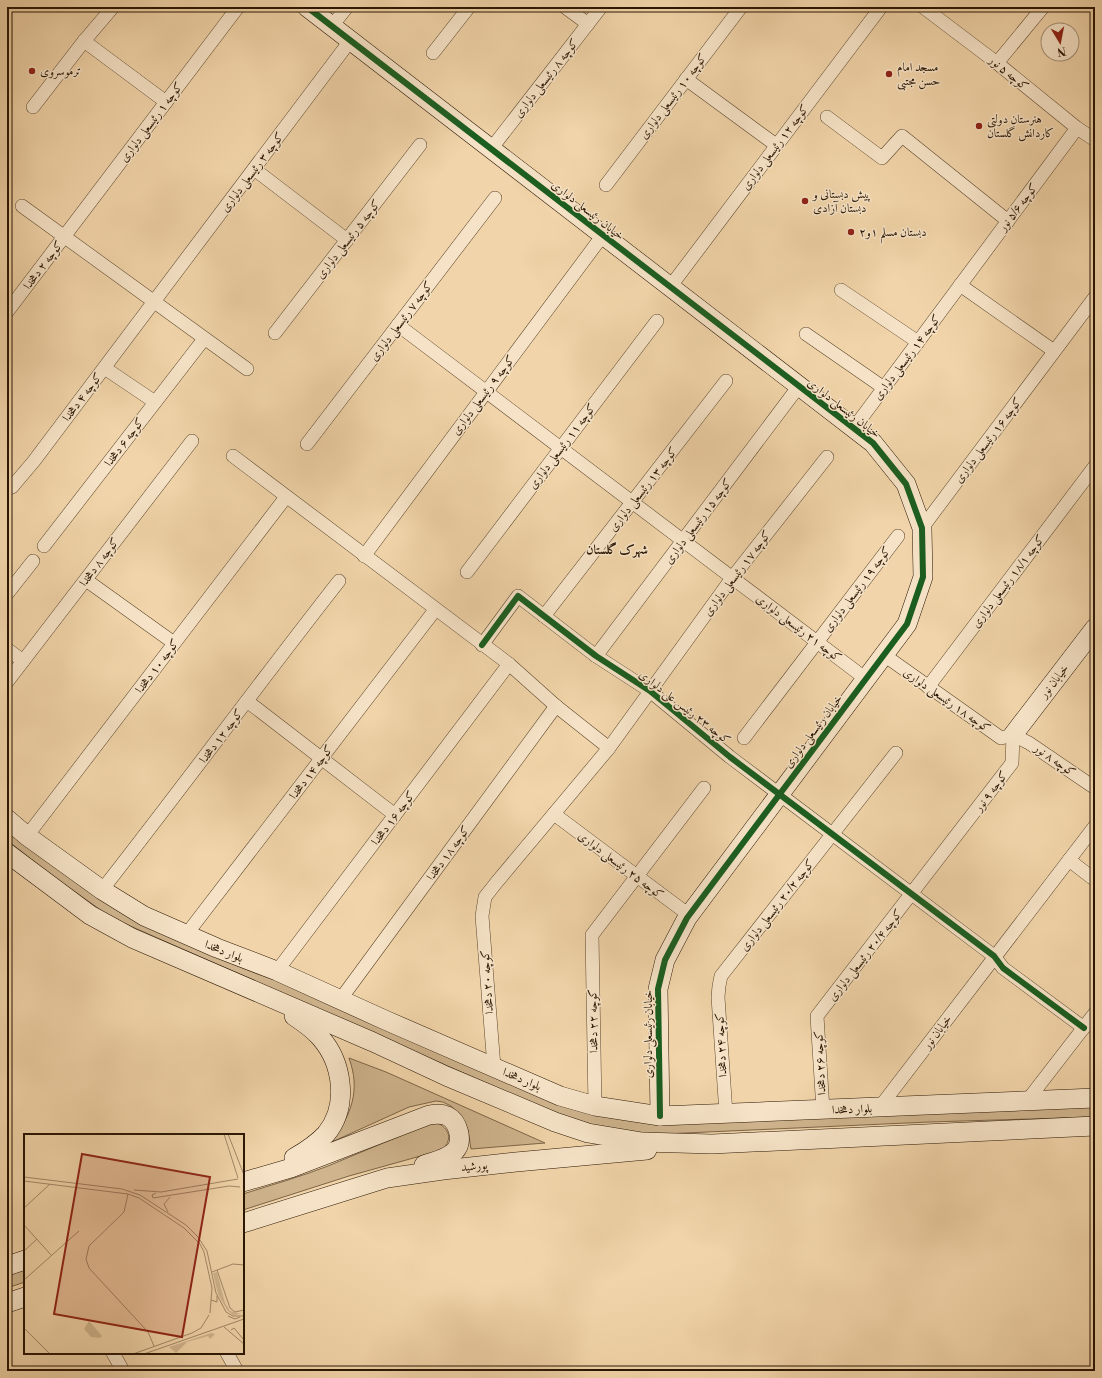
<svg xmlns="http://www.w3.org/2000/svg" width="1102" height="1378" font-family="'Libre Bodoni',Amiri,serif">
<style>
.green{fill:#cfb48d;stroke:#7c6548}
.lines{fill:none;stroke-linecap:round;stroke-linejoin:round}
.street-casing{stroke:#5c462c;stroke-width:14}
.secondary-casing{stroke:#2a1603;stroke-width:20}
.street{stroke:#f6e3c7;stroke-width:13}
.secondary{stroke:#f6e3c7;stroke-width:19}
.cycleway-casing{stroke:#f6e3c7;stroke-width:8}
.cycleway{stroke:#1b5e20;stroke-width:6}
.poi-dot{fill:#8f2418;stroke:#f6e3c7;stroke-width:1.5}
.labels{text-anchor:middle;stroke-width:3;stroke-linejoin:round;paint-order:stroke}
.poi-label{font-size:12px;fill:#2a1603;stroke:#f6e3c7;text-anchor:start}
.street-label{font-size:12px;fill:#2a1603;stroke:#f6e3c7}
.neighbourhood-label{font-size:13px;font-weight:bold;fill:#2a1603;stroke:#f6e3c7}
.inset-road{fill:none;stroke:#a18867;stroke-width:1}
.view{fill:#8f2418;fill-opacity:0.15;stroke:#8f2418;stroke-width:2}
.inset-edge{fill:none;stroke:#2a1603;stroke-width:2}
</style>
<rect width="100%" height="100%" fill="#f1d4a9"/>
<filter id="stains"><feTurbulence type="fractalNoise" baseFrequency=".005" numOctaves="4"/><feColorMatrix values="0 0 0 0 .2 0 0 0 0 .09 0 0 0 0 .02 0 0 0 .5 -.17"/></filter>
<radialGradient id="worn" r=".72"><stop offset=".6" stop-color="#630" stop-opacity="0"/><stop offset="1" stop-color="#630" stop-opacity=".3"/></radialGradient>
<g class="green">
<polygon points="7,829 83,888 102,900 288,984 592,1114 1095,1107 1095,1117 929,1122 663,1134 644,1134 600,1127 552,1112 112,918 51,875 7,840"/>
<path d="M 349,1058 L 386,1072 L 545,1143 L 471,1149 L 468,1130 L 462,1116 L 451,1106 L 443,1102 L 436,1101 L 409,1107 L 332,1142 C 351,1114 361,1091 349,1058 Z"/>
<path d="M 436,1122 C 450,1129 453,1139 442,1150 L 349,1176 L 243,1210 L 243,1194 C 271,1185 300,1177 328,1166 C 364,1151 399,1136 436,1122 Z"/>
<polygon points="25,1266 25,1282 7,1288 7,1272"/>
</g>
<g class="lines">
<defs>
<g id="street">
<polyline points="565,7 588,24"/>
<polyline points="923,7 997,63 1077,128 1095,140"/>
<polyline points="332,26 347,7"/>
<polyline points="84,41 166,102"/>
<polyline points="433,53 469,7"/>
<polyline points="997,63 1043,7"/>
<polyline points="686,79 776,145"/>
<polyline points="33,107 84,41 113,7"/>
<polyline points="827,117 882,158 902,136 1008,221"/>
<polyline points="491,149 601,7"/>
<polyline points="254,169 347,240"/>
<polyline points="606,185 741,7"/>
<polyline points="22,206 247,369"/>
<polyline points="960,285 1054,351"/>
<polyline points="670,287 881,7"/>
<polyline points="841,290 918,342"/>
<polyline points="7,312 238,7"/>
<polyline points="398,325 866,679"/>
<polyline points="275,333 420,145"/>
<polyline points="806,334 884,388"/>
<polyline points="109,371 155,402"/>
<polyline points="854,428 1077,128"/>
<polyline points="307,444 495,198"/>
<polyline points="233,456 509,664 556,706 609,748"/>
<polyline points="7,489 12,487 34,461 350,41"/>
<polyline points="922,528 1095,297"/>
<polyline points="44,546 204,339"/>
<polyline points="364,556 603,235"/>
<polyline points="467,572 657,321"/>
<polyline points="86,580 174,643"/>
<polyline points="7,594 33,561"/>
<polyline points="544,616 726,381"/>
<polyline points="482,645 518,596 596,656 650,691 730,757 994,956 1003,968 1084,1028"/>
<polyline points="7,649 23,661"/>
<polyline points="884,655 1001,738 1013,735"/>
<polyline points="596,656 799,386"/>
<polyline points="7,682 192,441"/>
<polyline points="928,687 1095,466"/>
<polyline points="247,701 395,815"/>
<polyline points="1013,735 1029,743 1095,788"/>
<polyline points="744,738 898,536"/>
<polyline points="554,814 689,915"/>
<polyline points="27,836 286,497"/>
<polyline points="1069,860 1095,880"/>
<path d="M 102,890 C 182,788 259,683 339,581"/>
<polyline points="186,935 435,610"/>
<polyline points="277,971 509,664"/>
<polyline points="340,1000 556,706"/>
<polyline points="494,1067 482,916 485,897 496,883 609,748 732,578 827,457"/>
<polyline points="1027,1101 1095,1013"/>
<polyline points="595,1106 592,935 704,788"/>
<polyline points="880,1107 1095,826"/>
<polyline points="823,1110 817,1016 1012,763 1013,735"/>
<polyline points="726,1114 718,997 719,986 721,976 896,753"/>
<polyline points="113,1353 123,1371"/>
<polyline points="227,1353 237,1371"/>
</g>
<g id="secondary">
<polyline points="307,7 873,443 906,484 922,528 923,577 907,624 687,918 665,960 658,989 660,1116"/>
<polyline points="1013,735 1095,628"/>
<polyline points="7,819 27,836 102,890 144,916 217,948 277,971 385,1020 560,1096 595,1106 660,1116 1095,1098"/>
<polyline points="7,853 90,915 132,938 373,1042 446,1076 555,1122 588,1133 642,1142 712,1144 1095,1126"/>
<path d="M 294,1158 C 306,1151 317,1144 326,1134 C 349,1106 343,1063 320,1037 C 313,1029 303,1022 294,1016"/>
<path d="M 243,1182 L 291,1168 L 429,1115 C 435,1114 441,1113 447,1116 C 458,1121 464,1141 455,1151 C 447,1159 435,1161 424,1165"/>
<polyline points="243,1223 387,1178 443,1170 516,1162 647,1150"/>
<polyline points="7,1266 25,1260"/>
<polyline points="7,1303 25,1297"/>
</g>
</defs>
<use href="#street" class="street-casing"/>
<use href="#secondary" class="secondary-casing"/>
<use href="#street" class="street"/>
<use href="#secondary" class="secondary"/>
<defs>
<g id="cycleway">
<polyline points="307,7 873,443 906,484 922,528 923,577 907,624 687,918 665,960 658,989 660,1116"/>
<polyline points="482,645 518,596 596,656 650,691 730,757 994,956 1003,968 1084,1028"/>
</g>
</defs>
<use href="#cycleway" class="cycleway-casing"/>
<use href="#cycleway" class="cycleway"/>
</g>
<g class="poi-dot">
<circle cx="32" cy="71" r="4"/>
<circle cx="889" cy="74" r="4"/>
<circle cx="979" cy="126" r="4"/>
<circle cx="805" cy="201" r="4"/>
<circle cx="851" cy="232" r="4"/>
</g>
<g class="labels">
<g class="poi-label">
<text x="897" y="71">مسجد امام<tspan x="897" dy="14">حسن مجتبی</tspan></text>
<text x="40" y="75">ترموسروی</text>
<text x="987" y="123">هنرستان دولتی<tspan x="987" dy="14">کاردانش گلستان</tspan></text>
<text x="813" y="198">پیش دبستانی و<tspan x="813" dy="14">دبستان آزادی</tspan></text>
<text x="859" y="236">دبستان مسلم ۱و۲</text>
</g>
<g class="street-label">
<text transform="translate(1009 73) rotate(39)" y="4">کوچه ۵ نور</text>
<text transform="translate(546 78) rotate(-52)" y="4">کوچه ۸ رئیسعلی دلواری</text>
<text transform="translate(673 96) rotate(-53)" y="4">کوچه ۱۰ رئیسعلی دلواری</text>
<text transform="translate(151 122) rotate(-53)" y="4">کوچه ۱ رئیسعلی دلواری</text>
<text transform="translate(775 147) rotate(-53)" y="4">کوچه ۱۲ رئیسعلی دلواری</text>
<text transform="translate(252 172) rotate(-53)" y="4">کوچه ۳ رئیسعلی دلواری</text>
<text transform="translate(1018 207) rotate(-53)" y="4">کوچه ۵/۶ نور</text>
<text transform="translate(588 210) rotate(38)" y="4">خیابان رئیسعلی دلواری</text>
<text transform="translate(348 239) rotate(-52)" y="4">کوچه ۵ رئیسعلی دلواری</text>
<text transform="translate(43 265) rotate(-53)" y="4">کوچه ۲ دهخدا</text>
<text transform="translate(401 321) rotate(-53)" y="4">کوچه ۷ رئیسعلی دلواری</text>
<text transform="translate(907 357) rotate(-53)" y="4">کوچه ۱۴ رئیسعلی دلواری</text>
<text transform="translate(483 395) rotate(-53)" y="4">کوچه ۹ رئیسعلی دلواری</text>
<text transform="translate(82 397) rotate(-53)" y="4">کوچه ۴ دهخدا</text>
<text transform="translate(844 408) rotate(38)" y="4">خیابان رئیسعلی دلواری</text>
<text transform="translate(988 440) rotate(-53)" y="4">کوچه ۱۶ رئیسعلی دلواری</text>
<text transform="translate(124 442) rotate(-53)" y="4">کوچه ۶ دهخدا</text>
<text transform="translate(562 446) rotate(-53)" y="4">کوچه ۱۱ رئیسعلی دلواری</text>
<text transform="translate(643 489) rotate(-52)" y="4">کوچه ۱۳ رئیسعلی دلواری</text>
<text transform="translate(698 521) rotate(-53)" y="4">کوچه ۱۵ رئیسعلی دلواری</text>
<text transform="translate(99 562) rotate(-53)" y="4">کوچه ۸ دهخدا</text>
<text transform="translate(737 573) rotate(-53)" y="4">کوچه ۱۷ رئیسعلی دلواری</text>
<text transform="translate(1008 581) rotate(-53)" y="4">کوچه ۱۸/۱ رئیسعلی دلواری</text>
<text transform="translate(857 589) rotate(-53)" y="4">کوچه ۱۹ رئیسعلی دلواری</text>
<text transform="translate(799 628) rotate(37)" y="4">کوچه ۲۱ رئیسعلی دلواری</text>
<text transform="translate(157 666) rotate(-53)" y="4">کوچه ۱۰ دهخدا</text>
<text transform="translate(1054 681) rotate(-52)" y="4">خیابان نور</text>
<text transform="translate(947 700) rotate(35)" y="4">کوچه ۱۸ رئیسعلی دلواری</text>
<text transform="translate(685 707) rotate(38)" y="4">کوچه ۲۳ رئیس علی دلواری</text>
<text transform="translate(813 731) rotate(-53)" y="4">خیابان رئیسعلی دلواری</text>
<text transform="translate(221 736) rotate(-53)" y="4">کوچه ۱۲ دهخدا</text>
<text transform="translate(1055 760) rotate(35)" y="4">کوچه ۸ نور</text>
<text transform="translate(311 772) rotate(-53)" y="4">کوچه ۱۴ دهخدا</text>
<text transform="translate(991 791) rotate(-53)" y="4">کوچه ۹ نور</text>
<text transform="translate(393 818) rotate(-53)" y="4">کوچه ۱۶ دهخدا</text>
<text transform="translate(448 853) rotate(-54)" y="4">کوچه ۱۸ دهخدا</text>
<text transform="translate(621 865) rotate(37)" y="4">کوچه ۲۵ رئیسعلی دلواری</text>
<text transform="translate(777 905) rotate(-52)" y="4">کوچه ۲۰/۲ رئیسعلی دلواری</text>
<text transform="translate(224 951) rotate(22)" y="4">بلوار دهخدا</text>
<text transform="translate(865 955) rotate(-52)" y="4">کوچه ۲۰/۴ رئیسعلی دلواری</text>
<text transform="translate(487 982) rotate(-94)" y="4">کوچه ۲۰ دهخدا</text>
<text transform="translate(593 1021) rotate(-91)" y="4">کوچه ۲۲ دهخدا</text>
<text transform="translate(937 1032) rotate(-53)" y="4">خیابان نور</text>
<text transform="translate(648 1034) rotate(-90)" y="4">خیابان رئیسعلی دلواری</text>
<text transform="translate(721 1045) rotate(-93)" y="4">کوچه ۲۴ دهخدا</text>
<text transform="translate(820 1063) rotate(-93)" y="4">کوچه ۲۶ دهخدا</text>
<text transform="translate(522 1079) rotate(23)" y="4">بلوار دهخدا</text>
<text transform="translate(852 1109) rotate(-2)" y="4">بلوار دهخدا</text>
<text transform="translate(474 1166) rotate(-6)" y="4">پورشید</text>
</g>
<g class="neighbourhood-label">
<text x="617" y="554">شهرک گلستان</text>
</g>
</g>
<g transform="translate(24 1134)">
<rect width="220" height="220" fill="#f1d4a9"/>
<path d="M 193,138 L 201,169 L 206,177 L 217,180 L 209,181 L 203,176 L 194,160 L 189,139 ZM 65,187 L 78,202 L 76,204 L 67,203 L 60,195 ZM 187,199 L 191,200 L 186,205 L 184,202 L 163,208 L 152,219 L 145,213 Z" fill="#cfb48d"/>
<path class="inset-road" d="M 200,0 L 214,44M 204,0 L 220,41M 0,43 L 98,55 L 116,61 L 162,91 L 174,103 L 183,117 L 192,159 L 202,178 L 209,182 L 219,182M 0,47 L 104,60 L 115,64 L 160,94 L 176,110 L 180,118 L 188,154 L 186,179M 110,56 L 137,58 L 214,45M 132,59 L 128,61 L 129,64 L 205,52 L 216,53M 104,60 L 100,78 L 65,112 L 62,125 L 65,134 L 124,198 L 130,212M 0,74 L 26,50M 144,78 L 140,70 L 146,63M 0,91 L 28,122M 0,117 L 13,105M 193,136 L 206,174 L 211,178 L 220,176M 188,138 L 209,130 L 220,131M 0,146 L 55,97M 187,166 L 193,168 L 193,162M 204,182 L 211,185 L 216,183M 200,193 L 220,210M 0,194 L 26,220M 207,196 L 210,194 L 220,206M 109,220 L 168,199 L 177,194 L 185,181M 120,220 L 220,185"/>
<path class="view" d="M 58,20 L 186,43 L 158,203 L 30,180 Z"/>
<rect width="220" height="220" class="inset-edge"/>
</g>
<rect width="1102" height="1378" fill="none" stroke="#f1d4a9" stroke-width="24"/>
<rect x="8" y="8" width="1086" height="1362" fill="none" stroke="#2a1603" stroke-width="2"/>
<rect x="12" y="12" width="1078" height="1354" fill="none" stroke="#2a1603"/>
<g transform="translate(1060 42) rotate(170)"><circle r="19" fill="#f6e3c7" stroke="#a49179"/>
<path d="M0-3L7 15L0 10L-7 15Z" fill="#8f2418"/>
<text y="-6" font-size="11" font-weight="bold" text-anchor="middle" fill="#2a1603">N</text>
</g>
<rect width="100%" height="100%" filter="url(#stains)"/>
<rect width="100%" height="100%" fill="url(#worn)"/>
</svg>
